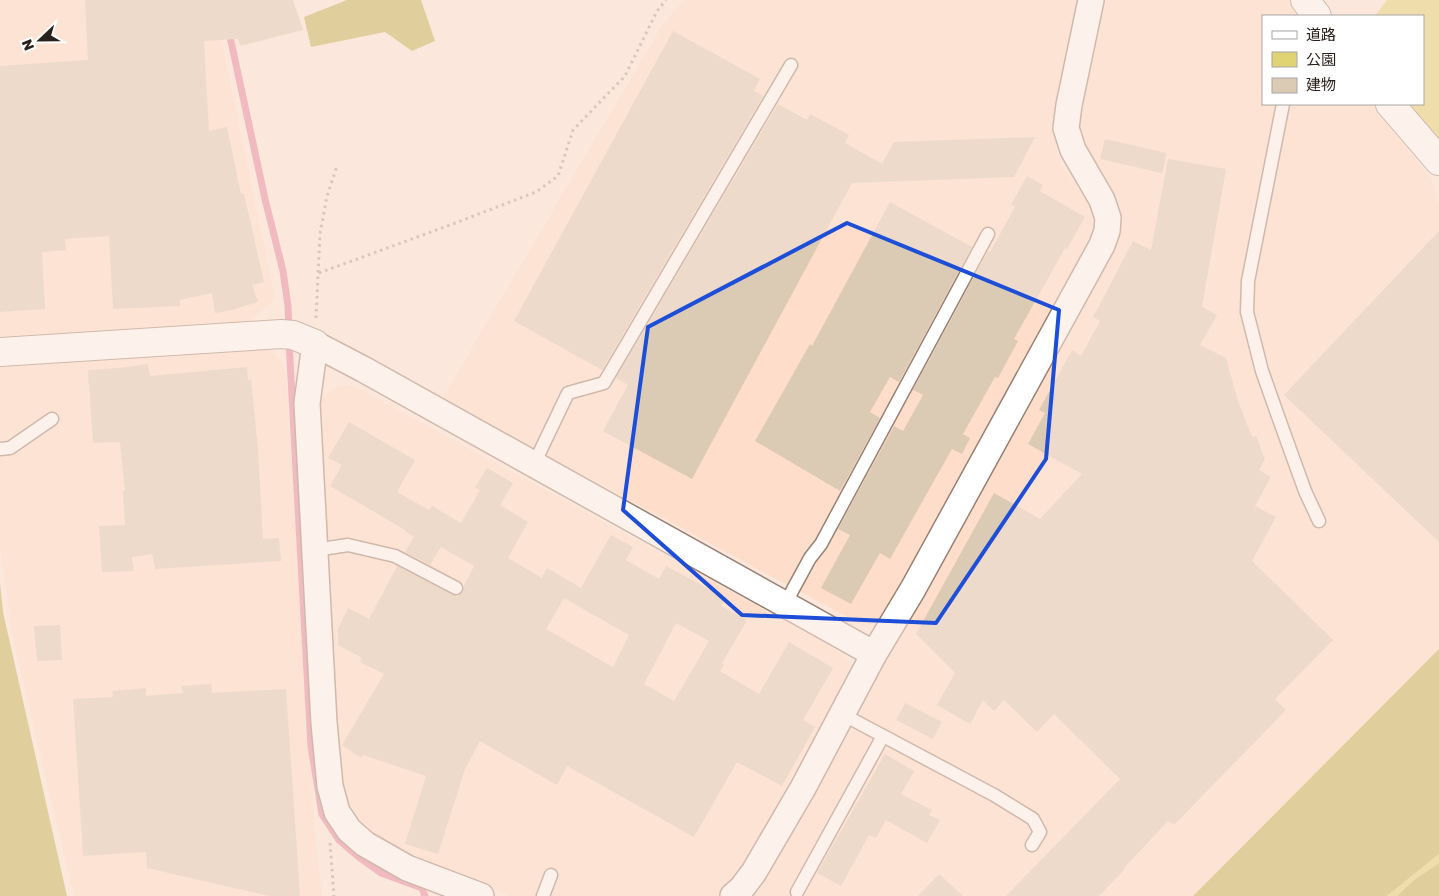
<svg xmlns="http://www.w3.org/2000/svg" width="1439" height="896" font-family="'Golos Text','Noto Sans JP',sans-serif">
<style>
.built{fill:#feddca}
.green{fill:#e0d374}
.forest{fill:#beb250}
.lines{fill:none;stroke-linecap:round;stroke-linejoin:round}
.stream{stroke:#e3849f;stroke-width:7}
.building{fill:#dbcbb5;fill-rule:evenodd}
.service-casing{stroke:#998275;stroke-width:15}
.minor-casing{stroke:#998275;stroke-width:28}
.tertiary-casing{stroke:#998275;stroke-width:30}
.path{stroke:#b1a197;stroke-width:3;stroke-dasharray:2.5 4;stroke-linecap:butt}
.service{stroke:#fff;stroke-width:12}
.minor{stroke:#fff;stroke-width:25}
.tertiary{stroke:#fff;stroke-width:28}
.marked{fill:none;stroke:#1d4ed8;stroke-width:4;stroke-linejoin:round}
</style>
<rect width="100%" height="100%" fill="#fbe7db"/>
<g class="built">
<polygon points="0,0 213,0 275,299 249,322 0,337"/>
<polygon points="684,0 1078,0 1051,125 1061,163 1098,220 1090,245 882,620 864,626 442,399 662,26"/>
<polygon points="1099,0 1289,0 1301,16 1263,16 1263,104 1371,104 1432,180 1435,196 1439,204 1439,649 1193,896 753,896 763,885 1120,228 1119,215 1074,124"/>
<polygon points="267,347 281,360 286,376 316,846 322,896 74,896 12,635 0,544 0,367"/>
<polygon points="352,385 834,648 854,665 850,680 743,870 718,896 510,896 398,852 366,828 349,810 341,788 315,405 333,388"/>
</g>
<g class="green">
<polygon points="1387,0 1439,0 1439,143 1404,104 1423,104 1423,16 1375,16"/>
<polygon points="1439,854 1439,863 1414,880 1397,896 1387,896"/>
</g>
<g class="forest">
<polygon points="347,0 421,0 435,41 412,51 385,32 311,47 304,17"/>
<polygon points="0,582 3,612 67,896 0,896"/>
<polygon points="1439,649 1439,854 1387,896 1193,896"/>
<polygon points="1439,863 1439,896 1397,896 1414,880"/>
</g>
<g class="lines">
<g class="stream">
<polyline points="229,32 265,199 283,271 288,306 289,330"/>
<polyline points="289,341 311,746 322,814 339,840 360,858 381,873 422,888 425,896"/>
</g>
</g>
<g class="building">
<polygon points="85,0 293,0 303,30 240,46 238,39 204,41 209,131 227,127 241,194 244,194 264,282 252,285 258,302 232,310 215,313 212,293 180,300 180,306 113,309 109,236 65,239 66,250 42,252 45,309 0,312 0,66 88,60"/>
<polygon points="673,31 760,79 754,91 763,96 602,370 514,321"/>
<polygon points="778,104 807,120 810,114 849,135 845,143 882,164 894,142 1035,137 1014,177 852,183 692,479 603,431 628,385 616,378"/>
<polygon points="1105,139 1167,153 1162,173 1100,159"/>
<polygon points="1168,159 1226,169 1202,307 1217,315 1200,345 1226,358 1238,401 1252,437 1256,436 1265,459 1259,470 1271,477 1255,506 1276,517 1252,561 1333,640 1275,699 1286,710 1174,825 1168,821 1124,868 1125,869 1099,896 1006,896 1120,779 1054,714 1037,732 1004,700 994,711 983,700 970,724 937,705 955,673 916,634 994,493 1040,519 1082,474 1028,444 1045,413 1039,410 1072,350 1081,356 1100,321 1093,317 1133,241 1151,250"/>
<polygon points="1027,176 1043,185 1040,191 1085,217 1067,249 1065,248 1014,339 1018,341 998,378 995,377 963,434 970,438 962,454 952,449 890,559 880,553 851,604 821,588 850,535 838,529 894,426 903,431 923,395 913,390 988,251 990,252 1015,207 1011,205"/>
<polygon points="890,202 972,247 899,382 890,377 870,412 880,418 840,491 755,441 810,344 812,346"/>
<polygon points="1439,231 1439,542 1284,395"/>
<polygon points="148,364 150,376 247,367 248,380 251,380 258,449 263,539 279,538 281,561 155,569 152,554 132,557 134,571 102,572 99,526 125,525 123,491 125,491 120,442 93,443 88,370 119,368"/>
<path d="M 349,422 L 415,460 L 397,492 L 429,510 L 432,506 L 461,523 L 480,490 L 475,487 L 487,468 L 513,483 L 500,505 L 528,522 L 508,558 L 542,578 L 547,568 L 581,588 L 611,535 L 633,547 L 626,560 L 659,579 L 666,566 L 726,598 L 721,606 L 747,620 L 722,663 L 724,665 L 720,671 L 759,694 L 789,642 L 833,668 L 803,720 L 815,727 L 782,786 L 737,762 L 694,837 L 567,766 L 557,785 L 480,741 L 465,769 L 438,854 L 405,844 L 426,776 L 363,755 L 361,758 L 342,745 L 384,674 L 360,662 L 362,658 L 338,645 L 338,629 L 348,608 L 369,619 L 397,566 L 457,597 L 463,592 L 464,586 L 474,566 L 441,547 L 430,565 L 405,552 L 414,537 L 405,531 L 405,530 L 330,486 L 342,465 L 328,458 ZM 564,598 L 629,635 L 613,667 L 546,629 ZM 676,623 L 709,641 L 674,701 L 644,684 Z"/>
<polygon points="60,625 62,660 37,661 34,626"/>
<polygon points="211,684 212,693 286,689 300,896 269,896 147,868 146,852 83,856 73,699 113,697 112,691 146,688 146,696 183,693 181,686"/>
<polygon points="905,703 942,722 933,739 896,720"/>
<polygon points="885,754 914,771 901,794 932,810 929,815 940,820 927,843 886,820 876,838 869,835 841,886 817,873"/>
<polygon points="939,874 963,896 918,896"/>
</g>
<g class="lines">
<defs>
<g id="service">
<polyline points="1283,104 1248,281 1247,312 1262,371 1279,419 1305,491 1319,521"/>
<polyline points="0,449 10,448 52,419"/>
<polyline points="534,464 568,393 604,383 791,65"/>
<polyline points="315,550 348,545 395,556 456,588"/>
<polyline points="785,604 810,558 821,544 988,234"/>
<polyline points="842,714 994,795 1033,819 1040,832 1032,845"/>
<polyline points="797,892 883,736"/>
<polyline points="543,896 551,875"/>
</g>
<g id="minor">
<polyline points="481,896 407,868 365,844 349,830 337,812 330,786 324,723 307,403 315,344 363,369 874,654"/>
<polyline points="733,896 742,888 754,872 803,788 874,654 913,589 1102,245 1107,231 1108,218 1102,200 1073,150 1066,128 1069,105 1091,0"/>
</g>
<g id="tertiary">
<polyline points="1305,0 1317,16"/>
<polyline points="1390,104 1439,161"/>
<polyline points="0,352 281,334 293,335 315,344"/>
</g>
</defs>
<use href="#service" class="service-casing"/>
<use href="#minor" class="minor-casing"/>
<use href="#tertiary" class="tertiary-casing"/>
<g class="path">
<polyline points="319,273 450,225 536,192 558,176 573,130 625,76 657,11 666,0"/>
<polyline points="316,318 320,234 327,196 337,166"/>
<polyline points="330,843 334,896"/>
</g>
<use href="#service" class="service"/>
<use href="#minor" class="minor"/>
<use href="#tertiary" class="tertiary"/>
</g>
<path d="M0 0H1439V896H0ZM 847,223 L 1059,310 L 1046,459 L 936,623 L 742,615 L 623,510 L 648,327 Z" fill="#fbe7db" fill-opacity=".55" fill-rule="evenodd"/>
<path class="marked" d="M 847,223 L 1059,310 L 1046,459 L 936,623 L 742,615 L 623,510 L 648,327 Z"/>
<rect x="1262" y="15" width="162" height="90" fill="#ffffff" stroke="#aaa6a4"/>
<rect x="1272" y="31" width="25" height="8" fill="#ffffff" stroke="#aaa6a4"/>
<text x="1306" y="40" font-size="15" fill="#2a211c">道路</text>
<rect x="1272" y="52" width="25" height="15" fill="#e0d374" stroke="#aaa6a4"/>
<text x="1306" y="65" font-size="15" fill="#2a211c">公園</text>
<rect x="1272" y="78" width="25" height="15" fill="#dbcbb5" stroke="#aaa6a4"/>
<text x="1306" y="90" font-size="15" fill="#2a211c">建物</text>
<g transform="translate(40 40) rotate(248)" stroke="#ffffff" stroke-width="4" paint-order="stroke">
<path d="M0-4L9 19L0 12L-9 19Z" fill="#2a211c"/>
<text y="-8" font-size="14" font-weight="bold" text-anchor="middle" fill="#2a211c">N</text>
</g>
</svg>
